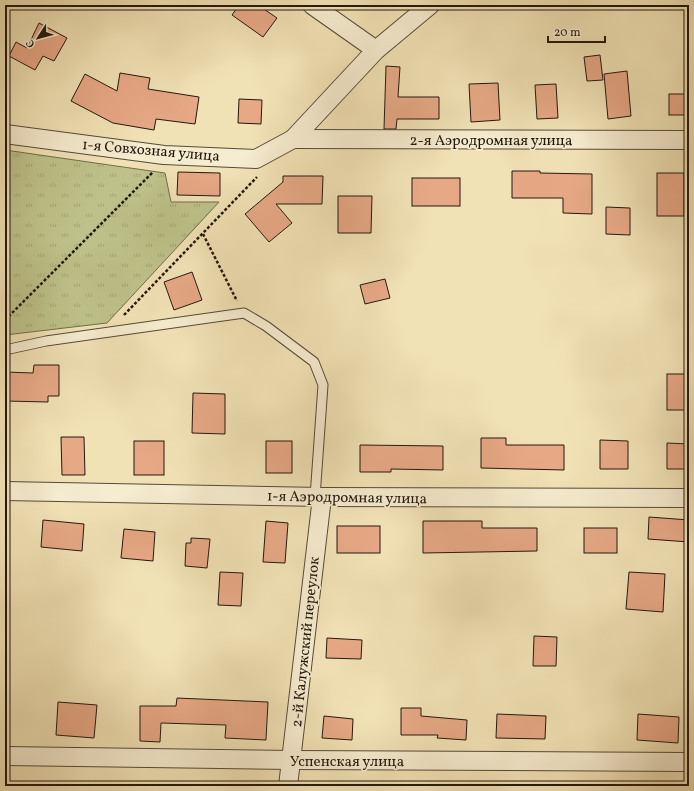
<svg xmlns="http://www.w3.org/2000/svg" width="694" height="791" font-family="Vollkorn,serif">
<style>
.grass{fill:url(#grass-tufts);stroke:#706e4c}
.building{fill:#e7a886;stroke:#23190e}
.lines{fill:none;stroke-linecap:round;stroke-linejoin:round}
.lane-casing{stroke:#564b38;stroke-width:11}
.street-casing{stroke:#564b38;stroke-width:20}
.path{stroke:#23190e;stroke-width:2.5;stroke-dasharray:3 2;stroke-linecap:butt}
.lane{stroke:#f6eccf;stroke-width:9}
.street{stroke:#f6eccf;stroke-width:18}
.labels{text-anchor:middle;stroke-width:3.5;stroke-linejoin:round;paint-order:stroke}
.street-label{font-size:15px;fill:#23190e;stroke:#f6eccf}
</style>
<defs>
<pattern id="grass-tufts" width="24" height="20" patternUnits="userSpaceOnUse"><rect width="24" height="20" fill="#bec28a"/><path d="M3 7l-1-3M5 7V3M7 7l1-3M15 17l-1-3M17 17v-4M19 17l1-3" fill="none" stroke="#a3a676"/></pattern>
</defs>
<rect width="100%" height="100%" fill="#f1e2b5"/>
<filter id="stains"><feTurbulence type="fractalNoise" baseFrequency=".005" numOctaves="4"/><feColorMatrix values="0 0 0 0 .2 0 0 0 0 .09 0 0 0 0 .02 0 0 0 .5 -.17"/></filter>
<radialGradient id="worn" r=".72"><stop offset=".6" stop-color="#630" stop-opacity="0"/><stop offset="1" stop-color="#630" stop-opacity=".3"/></radialGradient>
<polygon class="grass" points="5,150 165,173 171,202 219,202 107,323 5,335"/>
<g class="building">
<polygon points="239,5 258,5 277,18 263,37 232,15"/>
<polygon points="39,23 67,38 54,61 43,56 35,70 9,56 16,42 27,48"/>
<polygon points="600,55 603,80 587,81 584,57"/>
<polygon points="386,66 400,67 398,97 439,97 439,119 397,119 396,129 384,129"/>
<polygon points="627,71 631,116 608,119 604,74"/>
<polygon points="120,73 150,78 148,89 199,97 195,124 156,119 154,130 113,123 71,101 85,74 117,91"/>
<polygon points="498,83 500,120 471,122 469,84"/>
<polygon points="556,84 558,118 537,119 535,85"/>
<rect x="669" y="94" width="20" height="21"/>
<polygon points="239,99 262,100 261,124 238,123"/>
<polygon points="512,171 540,171 540,173 592,174 592,214 563,213 563,198 512,198"/>
<polygon points="178,172 220,173 220,196 177,195"/>
<rect x="657" y="173" width="27" height="43"/>
<polygon points="283,176 323,176 322,204 276,204 292,223 269,242 245,214 283,182"/>
<rect x="412" y="178" width="48" height="28"/>
<polygon points="338,196 372,196 371,233 338,233"/>
<polygon points="606,207 630,208 630,235 606,234"/>
<polygon points="192,272 202,300 174,310 164,282"/>
<polygon points="385,279 390,298 365,304 360,285"/>
<polygon points="34,365 59,365 59,396 48,396 48,402 5,401 5,372 33,373"/>
<rect x="667" y="374" width="22" height="36"/>
<polygon points="193,393 225,394 225,434 192,433"/>
<polygon points="61,437 84,437 85,475 62,475"/>
<polygon points="481,438 506,438 506,445 564,445 564,470 481,468"/>
<polygon points="600,440 628,441 628,469 600,469"/>
<rect x="134" y="441" width="30" height="34"/>
<rect x="266" y="441" width="26" height="32"/>
<polygon points="667,443 689,444 689,469 667,469"/>
<polygon points="360,445 443,446 443,470 391,469 391,472 360,472"/>
<polygon points="649,517 689,520 689,542 648,539"/>
<polygon points="43,520 84,524 82,551 41,547"/>
<polygon points="266,521 288,523 285,563 263,562"/>
<polygon points="423,521 482,521 482,528 537,528 537,551 423,553"/>
<rect x="337" y="526" width="43" height="27"/>
<rect x="584" y="528" width="33" height="25"/>
<polygon points="124,529 155,532 153,561 121,558"/>
<polygon points="191,538 210,539 207,568 185,566 186,543 191,543"/>
<polygon points="220,572 243,573 241,606 218,605"/>
<polygon points="629,572 665,574 663,612 626,609"/>
<polygon points="534,636 557,637 556,666 533,666"/>
<polygon points="327,638 362,640 361,659 326,658"/>
<polygon points="177,698 268,702 266,740 225,738 226,725 161,723 160,742 140,741 140,706 176,706"/>
<polygon points="58,702 97,705 94,738 56,735"/>
<polygon points="401,708 421,708 421,716 467,720 466,740 437,738 438,735 401,735"/>
<polygon points="497,714 546,716 545,739 496,738"/>
<polygon points="638,714 679,717 678,743 637,740"/>
<polygon points="324,716 353,719 352,740 322,738"/>
</g>
<g class="lines">
<defs>
<polyline id="lane" points="5,350 46,341 244,313 266,326 314,362 323,385 315,497"/>
<g id="street">
<polyline points="312,5 376,50"/>
<polyline points="5,134 164,155 256,159 293,139 376,50 430,5"/>
<polyline points="293,139 689,140"/>
<polyline points="5,491 322,497 689,498"/>
<polyline points="5,756 292,760 689,762"/>
<polyline points="288,786 322,497"/>
</g>
</defs>
<use href="#lane" class="lane-casing"/>
<use href="#street" class="street-casing"/>
<g class="path">
<polyline points="203,234 237,301"/>
<polyline points="124,315 257,177"/>
<polyline points="5,320 153,172"/>
</g>
<use href="#lane" class="lane"/>
<use href="#street" class="street"/>
</g>
<g class="labels">
<g class="street-label">
<text x="491" y="145">2-я Аэродромная улица</text>
<text transform="translate(151 150) rotate(5)" y="5">1-я Совхозная улица</text>
<text transform="translate(347 497) rotate(1)" y="5">1-я Аэродромная улица</text>
<text transform="translate(305 642) rotate(-84)" y="5">2-й Калужский переулок</text>
<text x="347" y="766">Успенская улица</text>
</g>
</g>
<rect width="694" height="791" fill="none" stroke="#f1e2b5" stroke-width="20"/>
<rect x="6" y="6" width="682" height="779" fill="none" stroke="#23190e" stroke-width="2"/>
<rect x="10" y="10" width="674" height="771" fill="none" stroke="#23190e"/>
<g transform="translate(38 38) rotate(234)" stroke="#f6eccf" stroke-width="3" paint-order="stroke">
<path d="M0-3L7 15L0 10L-7 15Z" fill="#23190e"/>
<text y="-6" font-size="11" font-weight="bold" text-anchor="middle" fill="#23190e">С</text>
</g>
<path d="M548 36v6h57v-6" fill="none" stroke="#23190e" stroke-width="2"/>
<text x="554" y="36" font-size="12" fill="#23190e" stroke="#f6eccf" stroke-width="3" paint-order="stroke">20 m</text>
<rect width="100%" height="100%" filter="url(#stains)"/>
<rect width="100%" height="100%" fill="url(#worn)"/>
</svg>
